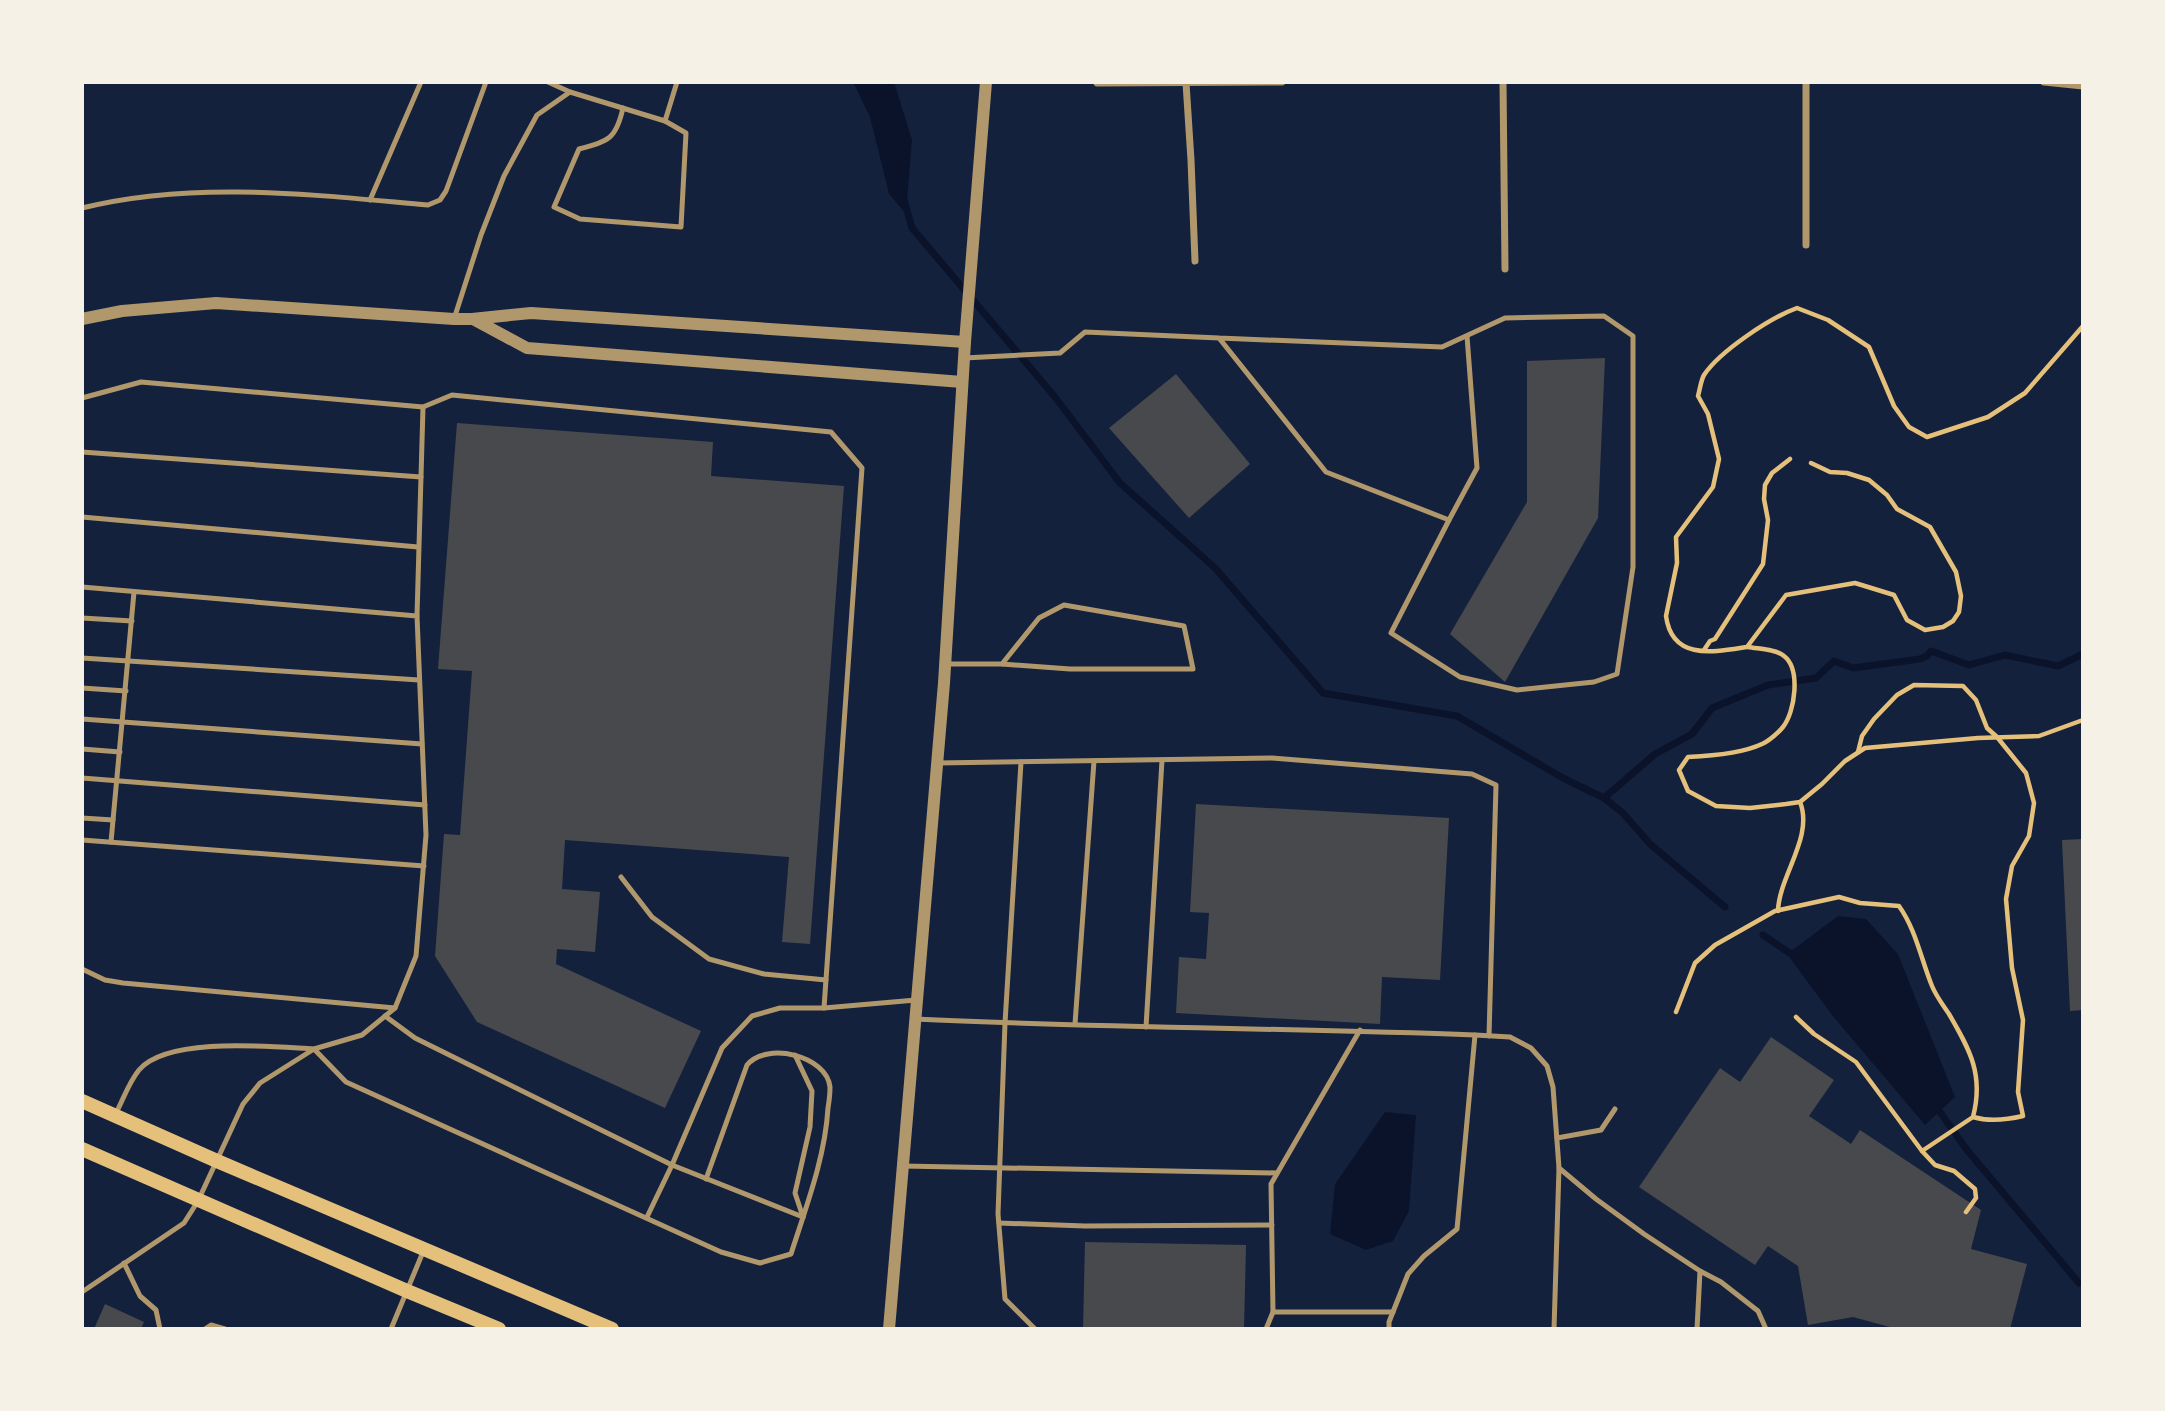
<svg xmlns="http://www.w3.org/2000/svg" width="2165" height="1411" font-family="'Zilla Slab',serif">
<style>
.water{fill:#0b132b}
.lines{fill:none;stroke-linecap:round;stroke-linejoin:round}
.stream{stroke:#0b132b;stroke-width:7}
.building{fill:#48494c}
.path{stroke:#e5c07b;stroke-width:4.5}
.service{stroke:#b1986c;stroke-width:5}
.minor{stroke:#b1986c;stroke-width:7}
.tertiary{stroke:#b1986c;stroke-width:12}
.secondary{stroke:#e5c07b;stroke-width:14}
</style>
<rect width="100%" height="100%" fill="#14213d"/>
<g class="water">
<polygon points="853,82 894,82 912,140 906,214 889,194 870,117"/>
<polygon points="1838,916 1866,919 1898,954 1955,1097 1925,1125 1832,1015 1787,954"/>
<polygon points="1385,1112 1416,1115 1409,1211 1393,1241 1366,1250 1330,1234 1335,1184"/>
</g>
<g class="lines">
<g class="stream">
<polyline points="904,200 912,228 1055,397 1120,483 1215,568 1323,693 1457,716 1563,778 1604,798 1623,813 1650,844 1725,907"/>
<polyline points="1604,798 1655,754 1692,734 1712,708 1768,685 1816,678 1834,661 1853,668 1920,659 1927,656 1931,651 1969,665 2005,655 2058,666 2083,654"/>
<polyline points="1763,935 1794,956"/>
<polyline points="1935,1105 1967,1150 2079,1283"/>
</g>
</g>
<g class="building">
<polygon points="1605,358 1598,518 1505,682 1450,634 1527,502 1527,361"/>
<polygon points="1176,374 1250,464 1189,518 1109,428"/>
<polygon points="457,423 713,442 711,476 844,486 810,944 782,942 789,857 565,840 562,889 600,892 595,952 557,949 556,964 701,1031 665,1108 477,1022 435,956 444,834 460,835 472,671 438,669"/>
<polygon points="1196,804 1449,818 1440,980 1382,977 1380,1024 1176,1013 1179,957 1206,959 1209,913 1190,912"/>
<polygon points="2083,839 2083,1010 2070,1011 2062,840"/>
<polygon points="1771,1037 1834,1080 1809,1116 1851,1144 1860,1130 1981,1210 1971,1249 2027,1264 2010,1329 1897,1329 1853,1317 1808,1325 1798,1266 1768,1246 1755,1265 1639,1187 1720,1068 1740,1082"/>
<polygon points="1085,1242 1246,1245 1244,1329 1083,1329"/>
<polygon points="105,1304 144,1322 141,1329 94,1329"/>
</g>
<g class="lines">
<g class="path">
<path d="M 1811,463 L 1830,472 L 1847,473 L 1869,480 L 1887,495 L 1897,509 L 1930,527 L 1956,572 L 1961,596 L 1959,612 L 1953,621 L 1943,627 L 1925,630 L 1907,620 L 1894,595 L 1855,583 L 1786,595 L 1747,647 C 1714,652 1672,661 1666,616 L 1677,563 L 1676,537 L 1713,487 L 1719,459 L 1708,414 L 1698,396 C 1700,389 1701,380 1704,375 C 1720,351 1770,318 1797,308 L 1828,320 L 1869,347 L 1894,406 L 1909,427 L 1927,437 L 1988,417 L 2025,393 L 2083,326"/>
<path d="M 1748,647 C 1758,649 1776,649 1784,656 C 1801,669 1795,712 1783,727 C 1779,732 1769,741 1762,744 C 1743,753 1710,756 1688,757 L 1679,770 L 1688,791 L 1716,806 L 1750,808 L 1786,804 L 1800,802 L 1822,784 L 1845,761 L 1865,748 L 1978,738 L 2039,736 L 2083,720"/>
<polyline points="1704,650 1710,641 1715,639 1763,564 1768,520 1764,499 1765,485 1772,473 1790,459"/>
<path d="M 1778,911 C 1779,876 1814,837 1800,802"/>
<path d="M 1676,1012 L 1695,963 L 1715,945 L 1775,911 L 1839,897 L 1860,903 L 1899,906 C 1916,930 1921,959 1932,986 C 1936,996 1943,1005 1949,1014 C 1970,1050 1984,1075 1973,1117 C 1990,1122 2006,1120 2023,1116 L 2018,1092 L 2023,1020 L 2012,968 L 2006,899 L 2012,866 L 2029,836 L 2034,803 L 2026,773 L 1997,737 L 1987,728 L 1976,700 L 1963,686 L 1914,685 L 1897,695 L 1874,719 L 1862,736 L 1858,752"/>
<polyline points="1796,1017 1814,1034 1856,1062 1922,1151 1935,1165 1954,1171 1975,1189 1976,1198 1966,1212"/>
<polyline points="1922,1151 1973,1117"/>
</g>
<g class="service">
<polyline points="548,82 570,92"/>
<path d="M 623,108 C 616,139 609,141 579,149 L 554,207 L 580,219 L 681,227 L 686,133 L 665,121"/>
<polyline points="370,200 421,82"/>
<path d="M 82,208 C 195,180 314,195 428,205 L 440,200 L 446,191 L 486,82"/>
<polyline points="454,319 481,235 504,176 537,115 570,92 665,121 677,82"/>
<polyline points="964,358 1060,353 1085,332 1219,338 1326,472 1449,520 1391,633 1460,677 1517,690 1594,682 1617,674 1633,567 1633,336 1604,316 1505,318 1442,347 1219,338"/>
<polyline points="82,398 141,382 423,407 452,395 831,432 862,468 824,1008"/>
<polyline points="82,452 421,477"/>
<polyline points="82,517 418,547"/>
<polyline points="1449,520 1477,468 1467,336"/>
<polyline points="82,587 417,616 426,835 416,956 395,1008 362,1035 314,1049 260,1083 243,1104 198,1201 184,1223 82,1292"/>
<polyline points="417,616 423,407"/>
<polyline points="82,618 132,621"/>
<polyline points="82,658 419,680"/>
<polyline points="945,664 1002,664 1070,669 1193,669 1184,626 1064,605 1039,618 1002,664"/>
<polyline points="82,688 126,691"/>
<polyline points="82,719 422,744"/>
<polyline points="82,749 120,752"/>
<polyline points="1021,762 1005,1023 998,1214 1005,1299 1035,1329"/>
<polyline points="937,763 1272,758 1472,774 1496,785 1489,1036"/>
<polyline points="82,778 425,805"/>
<polyline points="82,818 113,820"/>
<polyline points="82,840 424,866"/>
<polyline points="111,842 134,592"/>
<polyline points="621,877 652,917 709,959 764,974 826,980"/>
<polyline points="82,969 105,980 123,983 395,1008"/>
<polyline points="385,1016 415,1038 672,1165 647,1217"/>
<path d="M 915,1019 C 1101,1028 1288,1028 1475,1035"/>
<polyline points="1075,1024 1094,761"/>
<polyline points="1146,1027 1162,760"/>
<polyline points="1360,1030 1271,1184 1273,1312 1393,1312"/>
<polyline points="795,1055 812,1091 810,1127 795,1193 803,1217"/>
<path d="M 116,1113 C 123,1100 129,1082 139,1070 C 168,1036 273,1047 314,1049 L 346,1082 L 721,1252 L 760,1263 L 791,1254 C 806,1207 825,1158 828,1108 C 829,1102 830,1094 830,1087 C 827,1056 767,1041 747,1065 L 706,1179"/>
<polyline points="1557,1138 1601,1130 1615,1109"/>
<polyline points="903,1166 1277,1173"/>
<polyline points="803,1217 672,1165 722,1048 752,1016 780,1008 824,1008 916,1000"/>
<polyline points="999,1223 1085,1226 1272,1225"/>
<polyline points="124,1263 140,1296 156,1310 160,1329"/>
<polyline points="205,1329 211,1325 225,1329"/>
<polyline points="391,1329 423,1252"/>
<polyline points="1266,1329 1273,1312"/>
<polyline points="1389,1329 1389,1322 1408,1274 1424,1256 1457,1229 1475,1035 1510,1037 1531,1048 1547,1066 1553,1087 1559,1168 1596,1199 1644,1234 1700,1271 1721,1282 1758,1311 1766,1329"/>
<polyline points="1554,1329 1559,1168"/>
<polyline points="1697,1329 1700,1271"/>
</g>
<g class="minor">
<polyline points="1503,82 1505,269"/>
<polyline points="1806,82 1806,245"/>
<polyline points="2044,82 2083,86"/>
<polyline points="1097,83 1282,82"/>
<polyline points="1186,83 1191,160 1195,261"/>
</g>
<g class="tertiary">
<polyline points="82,319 122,311 216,303 454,319 472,319 531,313 965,342"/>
<polyline points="473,319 527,348 962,382"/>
<polyline points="889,1329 944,683 965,342 986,82"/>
</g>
<g class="secondary">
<polyline points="82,1101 217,1161 612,1329"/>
<polyline points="82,1149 407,1291 499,1329"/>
</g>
</g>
<rect width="2165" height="1411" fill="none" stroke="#f6f1e7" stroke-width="168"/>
</svg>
